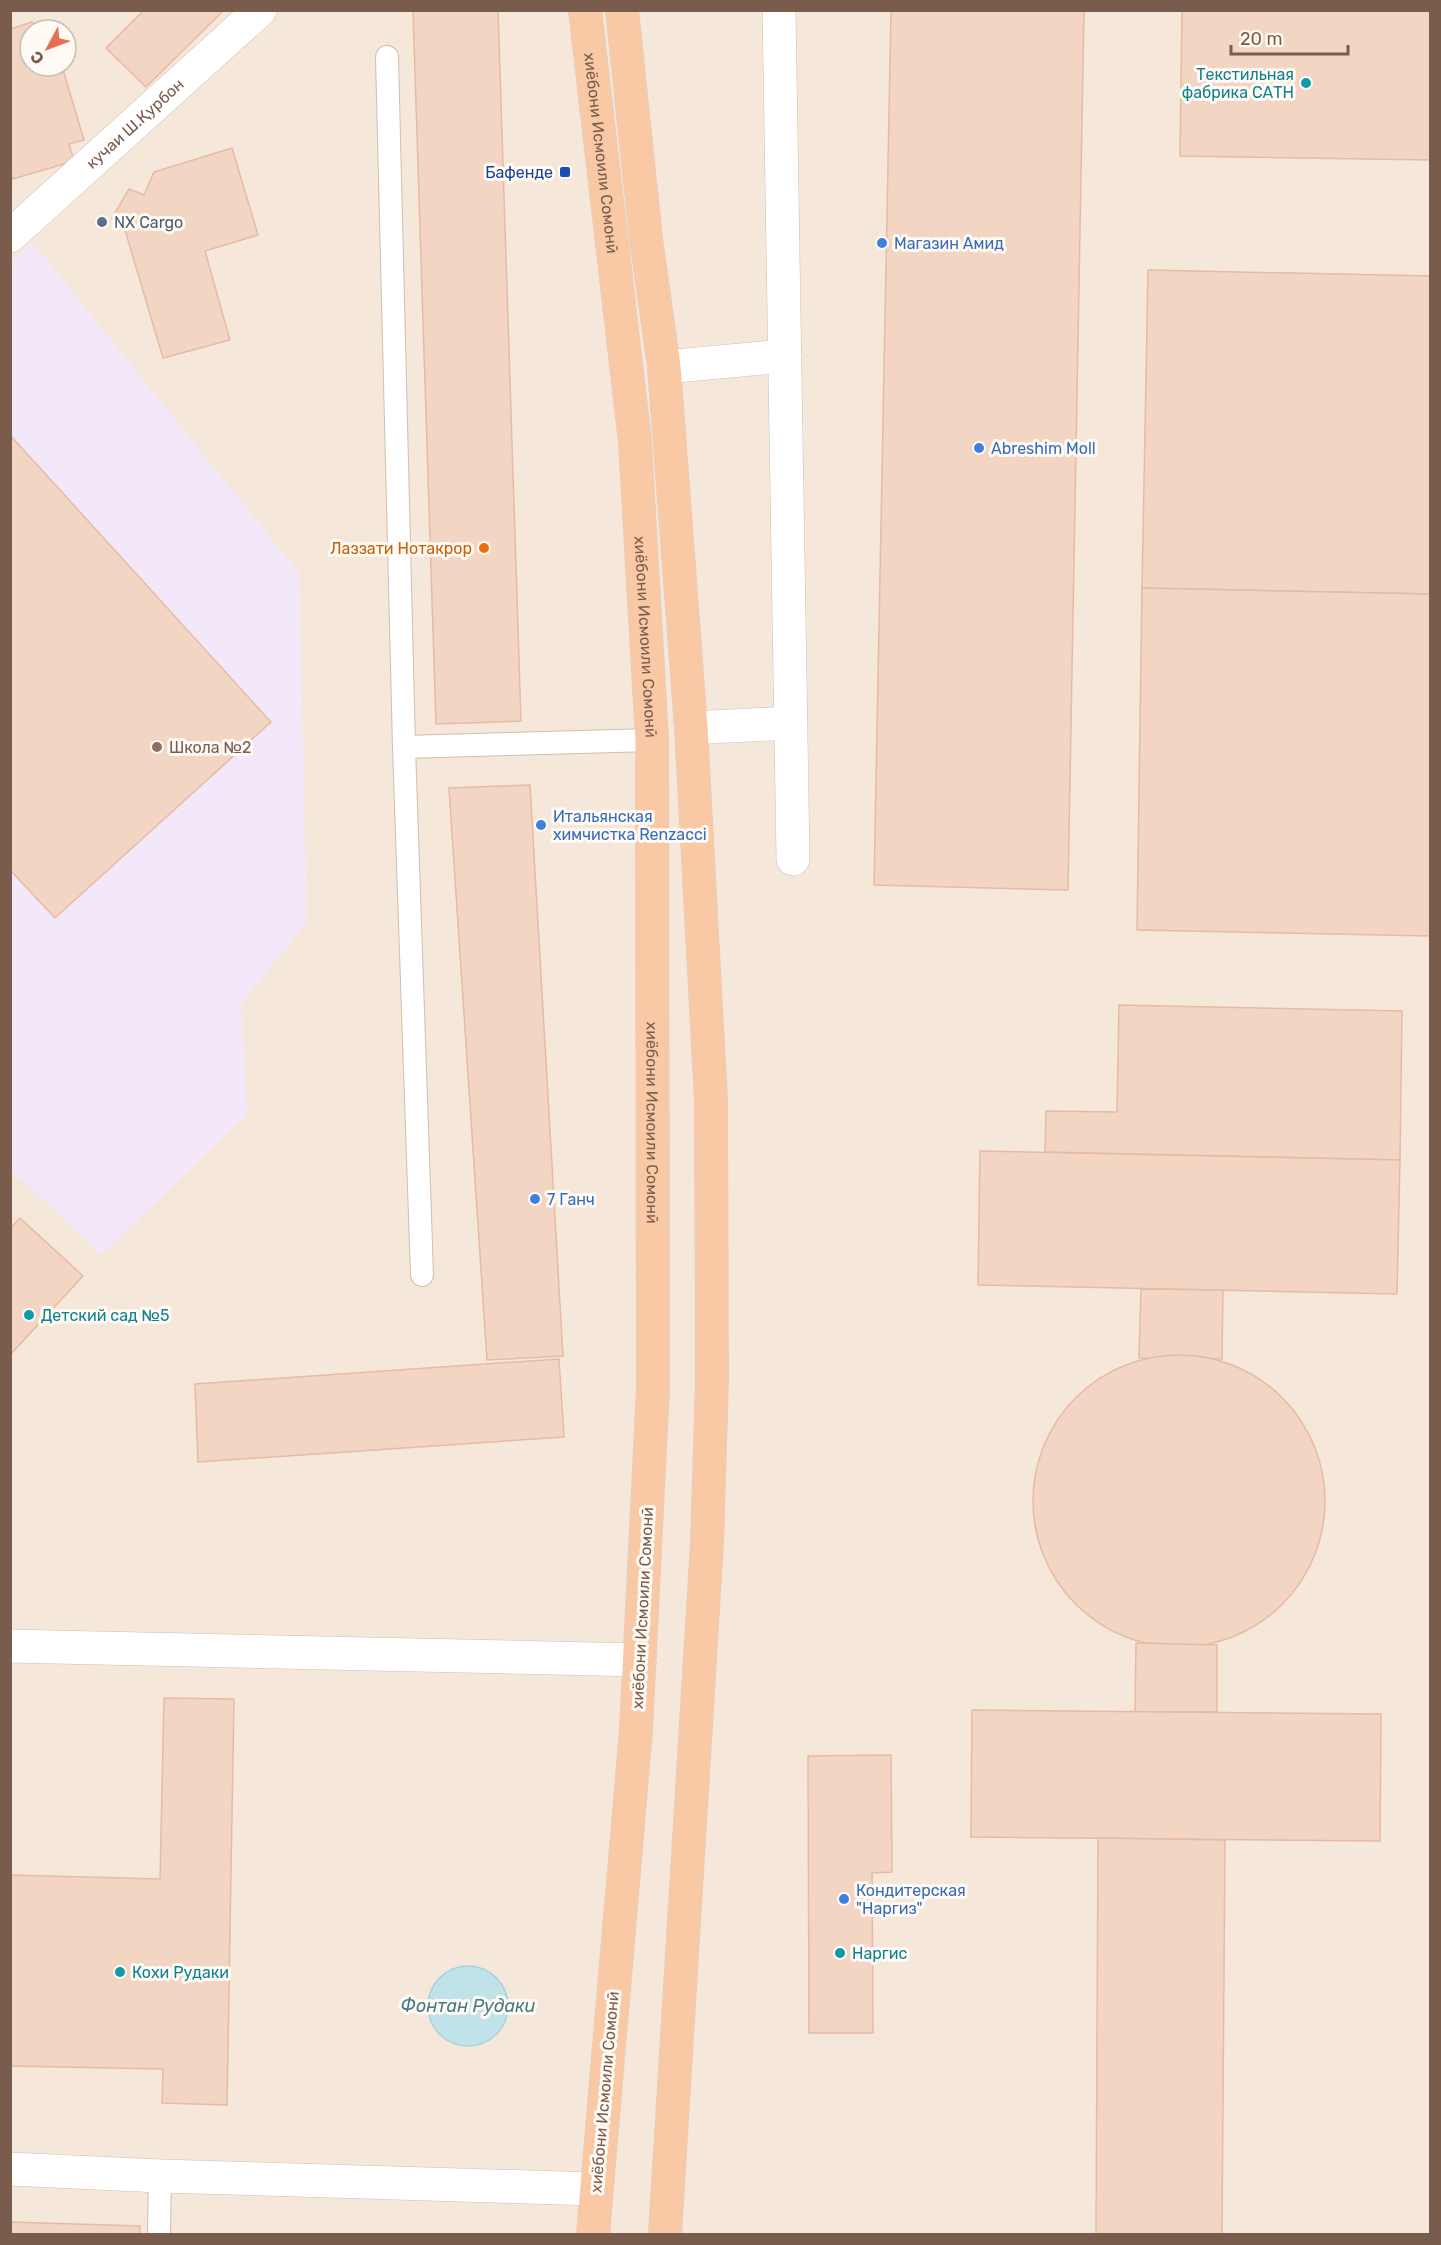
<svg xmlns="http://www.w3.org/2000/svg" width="1441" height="2245" font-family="Rubik,sans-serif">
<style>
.residential{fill:#f5e8da;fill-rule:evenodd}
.education{fill:#f3e8fa}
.water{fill:#bfe3e8;stroke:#a5d3da;stroke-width:1.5}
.building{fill:#f3d5c3;stroke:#e6bba3;stroke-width:1.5}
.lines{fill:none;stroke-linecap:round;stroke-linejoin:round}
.service-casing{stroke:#d1beb0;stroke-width:24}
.minor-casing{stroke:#d1beb0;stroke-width:34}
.trunk-casing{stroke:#dad1cd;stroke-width:34}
.service{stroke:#fff;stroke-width:22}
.minor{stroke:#fff;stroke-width:33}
.trunk{stroke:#f9c8a4;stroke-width:33}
.culture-dot{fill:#0f9aa8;stroke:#fffaf3;stroke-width:2}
.transit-dot{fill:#1a4fb4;stroke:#fffaf3;stroke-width:2}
.service-dot{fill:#5c6f8a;stroke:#fffaf3;stroke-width:2}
.shop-dot{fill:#3f7fe0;stroke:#fffaf3;stroke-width:2}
.food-dot{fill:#e8710a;stroke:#fffaf3;stroke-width:2}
.education-dot{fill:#8d6e63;stroke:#fffaf3;stroke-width:2}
.labels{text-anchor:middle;stroke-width:6;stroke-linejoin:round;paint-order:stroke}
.culture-label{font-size:16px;fill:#0d838f;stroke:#fffaf3;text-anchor:start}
.street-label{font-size:16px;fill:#7a5c4d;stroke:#fffaf3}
.transit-label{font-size:16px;fill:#164399;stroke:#fffaf3;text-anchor:end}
.service-label{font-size:16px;fill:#4e5e75;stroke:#fffaf3;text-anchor:start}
.shop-label{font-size:16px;fill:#366cbe;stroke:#fffaf3;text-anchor:start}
.food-label{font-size:16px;fill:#c56008;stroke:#fffaf3;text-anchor:end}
.education-label{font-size:16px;fill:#785e54;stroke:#fffaf3;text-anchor:start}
.water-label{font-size:18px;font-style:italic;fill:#437c86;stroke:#fffaf3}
</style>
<rect width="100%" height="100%" fill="#fdf6ec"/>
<path class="residential" d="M 11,11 L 1430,11 L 1430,2234 L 11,2234 ZM 30,30 L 66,30 L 66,66 L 30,66 Z"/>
<polygon class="education" points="32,242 299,573 307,922 241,1004 247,1114 102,1255 11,1170 10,262"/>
<circle class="water" cx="468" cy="2006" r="40"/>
<g class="building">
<polygon points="144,10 224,10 146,87 106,48"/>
<polygon points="413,10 498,10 521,721 436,724"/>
<polygon points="891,10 1084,10 1068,890 874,885"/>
<polygon points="1182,10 1430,10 1430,160 1180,156"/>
<polygon points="32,22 34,30 30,30 30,66 62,66 84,140 69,144 74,161 13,179 10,171 10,29"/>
<polygon points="232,148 258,235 205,251 230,340 163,358 125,230 112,218 129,189 144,195 154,172"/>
<polygon points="1148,270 1430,276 1430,594 1142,588"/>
<polygon points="10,435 271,722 55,918 10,870"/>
<polygon points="1142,588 1430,594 1430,936 1137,930"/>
<polygon points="530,785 563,1356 487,1360 449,788"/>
<polygon points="1119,1005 1402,1011 1400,1160 1045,1152 1046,1111 1117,1112"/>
<polygon points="980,1151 1400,1160 1397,1294 978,1285"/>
<polygon points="20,1218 83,1276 10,1355 10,1229"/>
<polygon points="1141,1289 1223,1290 1222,1359 1139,1358"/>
<circle cx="1179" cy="1501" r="146"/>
<polygon points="559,1359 564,1437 198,1462 195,1384"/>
<polygon points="1136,1643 1217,1645 1217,1712 1135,1712"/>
<polygon points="164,1698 234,1699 227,2105 162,2103 163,2069 10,2066 10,1875 160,1879"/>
<polygon points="972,1710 1381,1714 1380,1841 971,1837"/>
<polygon points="891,1755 892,1872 872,1873 873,2033 809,2033 808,1756"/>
<polygon points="1098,1838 1225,1840 1222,2234 1096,2234"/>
<polygon points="10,2222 140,2226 140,2234 10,2234"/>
</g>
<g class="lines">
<defs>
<g id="service">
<polyline points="387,57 404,747 652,740"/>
<polyline points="404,747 422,1275"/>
<polyline points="159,2234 160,2176"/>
</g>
<g id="minor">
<polyline points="779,10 793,859"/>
<path id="s1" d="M 10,236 L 260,10"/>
<polyline points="664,367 785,356"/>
<polyline points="691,728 790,723"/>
<polyline points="10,1646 640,1660"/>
<polyline points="10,2169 160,2176 596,2189"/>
</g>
<g id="trunk">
<path id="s2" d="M 585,10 L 635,442 L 652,740 L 653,1388 L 636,1730 L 593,2234"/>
<polyline points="622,10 646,239 664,367 691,728 711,1101 712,1380 707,1543 665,2234"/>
</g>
</defs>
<use href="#service" class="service-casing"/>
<use href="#minor" class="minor-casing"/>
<use href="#trunk" class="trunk-casing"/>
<use href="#service" class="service"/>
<use href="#minor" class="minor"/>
<use href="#trunk" class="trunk"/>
</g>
<g class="culture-dot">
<circle cx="1306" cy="83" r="6"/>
<circle cx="29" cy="1315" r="6"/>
<circle cx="840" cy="1953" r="6"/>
<circle cx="120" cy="1972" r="6"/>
</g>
<rect class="transit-dot" x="559" y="166" width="12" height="12" rx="3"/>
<circle class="service-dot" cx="102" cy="222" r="6"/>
<g class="shop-dot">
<circle cx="882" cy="243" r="6"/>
<circle cx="979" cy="448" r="6"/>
<circle cx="541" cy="825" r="6"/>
<circle cx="535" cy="1199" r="6"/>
<circle cx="844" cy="1899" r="6"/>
</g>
<circle class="food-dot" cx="484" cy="548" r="6"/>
<circle class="education-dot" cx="157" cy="747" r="6"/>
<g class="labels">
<g class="culture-label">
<text x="1294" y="80" text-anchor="end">Текстильная<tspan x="1294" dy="18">фабрика САТН</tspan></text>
<text x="41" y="1321">Детский сад №5</text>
<text x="852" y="1959">Наргис</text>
<text x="132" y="1978">Кохи Рудаки</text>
</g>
<g class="street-label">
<text dy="6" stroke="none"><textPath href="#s1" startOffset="168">кучаи Ш.Қурбон</textPath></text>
<text dy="6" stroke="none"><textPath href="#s2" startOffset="144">хиёбони Исмоили Сомонӣ</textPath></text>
<text dy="6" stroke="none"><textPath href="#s2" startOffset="630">хиёбони Исмоили Сомонӣ</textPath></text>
<text dy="6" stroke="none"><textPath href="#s2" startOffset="1116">хиёбони Исмоили Сомонӣ</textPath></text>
<text transform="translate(642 1608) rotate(-87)" y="6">хиёбони Исмоили Сомонӣ</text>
<text transform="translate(604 2092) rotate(-85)" y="6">хиёбони Исмоили Сомонӣ</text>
</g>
<g class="transit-label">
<text x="553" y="178">Бафенде</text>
</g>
<g class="service-label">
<text x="114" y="228">NX Cargo</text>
</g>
<g class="shop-label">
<text x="894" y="249">Магазин Амид</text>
<text x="991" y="454">Abreshim Moll</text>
<text x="553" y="822">Итальянская<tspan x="553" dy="18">химчистка Renzacci</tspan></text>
<text x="547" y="1205">7 Ганч</text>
<text x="856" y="1896">Кондитерская<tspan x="856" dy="18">"Наргиз"</tspan></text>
</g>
<g class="food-label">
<text x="472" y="554">Лаззати Нотакрор</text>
</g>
<g class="education-label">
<text x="169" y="753">Школа №2</text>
</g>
<g class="water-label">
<text x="468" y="2012">Фонтан Рудаки</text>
</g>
</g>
<rect width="1441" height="2245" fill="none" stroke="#7a5c4d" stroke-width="24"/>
<g transform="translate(48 48) rotate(229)"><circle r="28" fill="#fffaf3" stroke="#cabbb1" stroke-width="1.5"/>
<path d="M0-4.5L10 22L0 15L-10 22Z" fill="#e76f51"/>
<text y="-9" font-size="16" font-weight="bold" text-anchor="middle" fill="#7a5c4d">С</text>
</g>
<path d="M1231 45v9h117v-9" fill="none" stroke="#7a5c4d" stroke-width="3"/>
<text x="1240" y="45" font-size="18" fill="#7a5c4d" stroke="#fffaf3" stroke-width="4.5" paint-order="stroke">20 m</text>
</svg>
